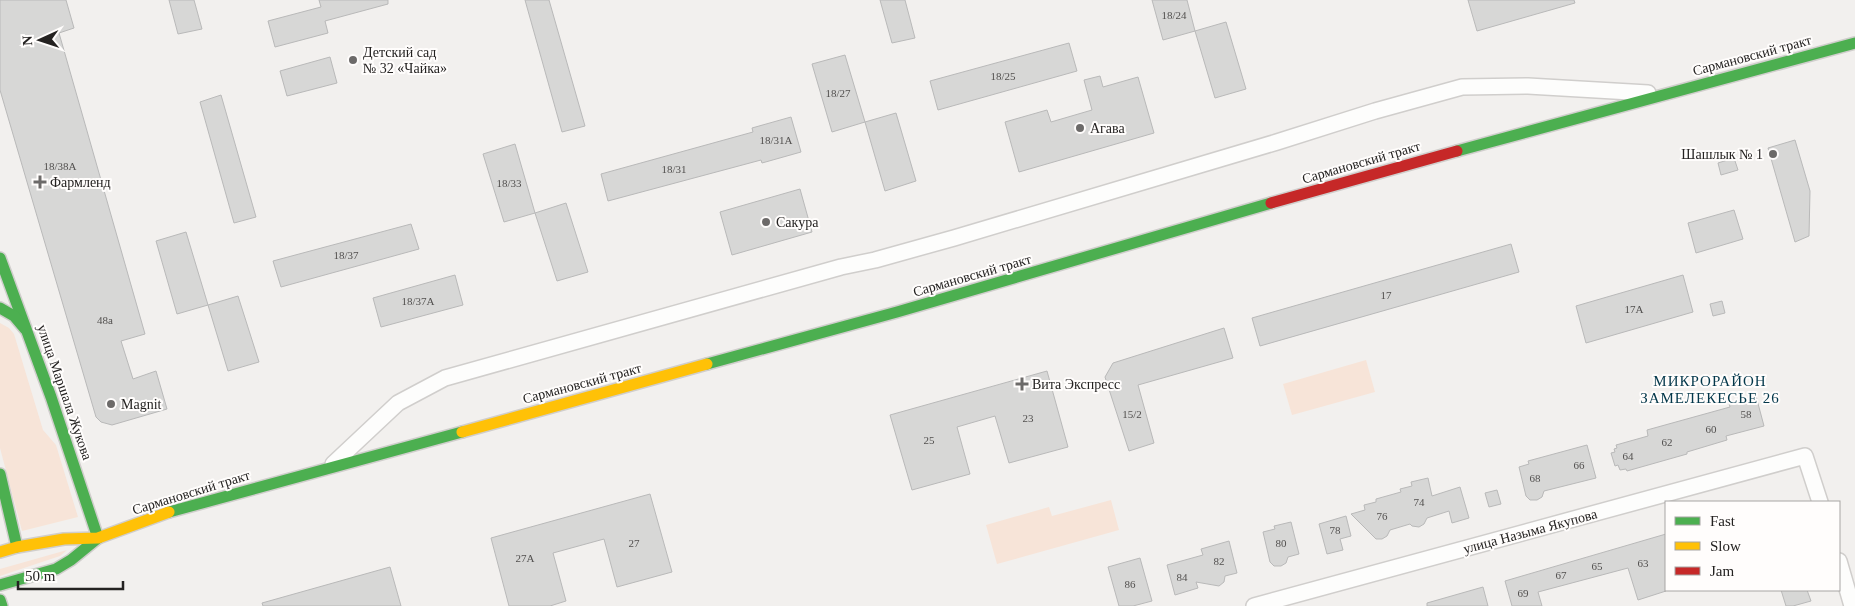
<svg xmlns="http://www.w3.org/2000/svg" width="1855" height="606" font-family="Georgia,serif">
<style>
.green{fill:#f7e4d8}
.building{fill:#d7d7d6;stroke:#b9b9b9}
.lines{fill:none;stroke-linecap:round;stroke-linejoin:round}
.street-casing{stroke:#d0cecc;stroke-width:18}
.fast-casing{stroke:#d0cecc;stroke-width:14}
.slow-casing{stroke:#d0cecc;stroke-width:14}
.jam-casing{stroke:#d0cecc;stroke-width:14}
.street{stroke:#fdfdfc;stroke-width:15}
.fast{stroke:#4caf50;stroke-width:11}
.slow{stroke:#ffc107;stroke-width:11}
.jam{stroke:#c62828;stroke-width:11}
.poi-dot{fill:#6c6a69;stroke:#fffdfc;stroke-width:2}
.labels{text-anchor:middle;stroke-width:4;stroke-linejoin:round;paint-order:stroke}
.number-label{font-size:11px;fill:#52504f}
.poi-label{font-size:14px;fill:#242221;stroke:#fffdfc;text-anchor:start}
.street-label{font-size:14px;fill:#242221;stroke:#fffdfc}
.neighbourhood-label{font-size:15px;letter-spacing:1px;fill:#03374a;stroke:#fffdfc}
</style>
<rect width="100%" height="100%" fill="#f2f0ee"/>
<g class="green">
<polygon points="0,323 9,328 14,334 43,430 56,445 78,517 22,531 0,448"/>
<polygon points="1366,360 1375,392 1292,415 1283,384"/>
<polygon points="1111,500 1119,530 997,564 986,525 1049,507 1052,516"/>
<polygon points="67,550 60,556 0,576 0,569"/>
</g>
<g class="building">
<polygon points="0,0 66,0 74,28 59,33 145,334 121,341 133,379 156,371 167,409 112,425 101,422 96,417 0,90"/>
<polygon points="169,0 194,0 202,29 178,34"/>
<polygon points="319,0 388,0 388,4 325,21 328,33 275,47 268,21 321,7"/>
<polygon points="525,0 549,0 585,126 562,132"/>
<polygon points="880,0 905,0 915,38 892,43"/>
<polygon points="1152,0 1187,0 1195,31 1163,40"/>
<polygon points="1468,0 1574,0 1575,3 1477,31"/>
<polygon points="1226,22 1246,89 1215,98 1195,31"/>
<polygon points="1069,43 1077,71 938,110 930,81"/>
<polygon points="845,55 865,122 832,132 812,64"/>
<polygon points="330,57 337,83 287,96 280,71"/>
<polygon points="1100,76 1103,87 1138,77 1154,133 1019,172 1005,122 1047,110 1051,122 1092,110 1084,80"/>
<polygon points="221,95 256,217 234,223 200,102"/>
<polygon points="896,113 916,181 885,191 865,122"/>
<polygon points="791,117 801,152 762,163 761,160 608,201 601,174 753,132 752,128"/>
<polygon points="1795,140 1810,191 1809,236 1795,242 1768,148"/>
<polygon points="515,144 535,213 504,222 483,154"/>
<polygon points="1734,158 1738,170 1721,175 1718,163"/>
<polygon points="800,189 812,232 732,255 720,212"/>
<polygon points="566,203 588,272 557,281 535,213"/>
<polygon points="1734,210 1743,239 1696,253 1688,223"/>
<polygon points="411,224 419,249 281,287 273,261"/>
<polygon points="186,232 208,305 177,314 156,241"/>
<polygon points="1511,244 1519,272 1260,346 1252,318"/>
<polygon points="455,275 463,305 381,327 373,298"/>
<polygon points="1683,275 1693,312 1586,343 1576,306"/>
<polygon points="238,296 259,362 228,371 208,305"/>
<polygon points="1722,301 1725,313 1713,316 1710,304"/>
<polygon points="1224,328 1233,358 1138,385 1154,443 1129,451 1105,377 1113,363"/>
<polygon points="1047,371 1068,447 1009,463 995,416 957,427 970,474 912,490 890,415"/>
<polygon points="1756,396 1764,426 1726,436 1727,440 1687,452 1687,454 1627,471 1626,469 1620,470 1618,465 1615,466 1611,453 1615,452 1614,449 1617,448 1616,445 1648,436 1647,430 1730,407 1729,403"/>
<polygon points="1587,445 1596,478 1544,491 1542,497 1537,500 1530,500 1526,496 1519,467 1529,464 1528,461"/>
<polygon points="1428,478 1432,496 1460,487 1469,518 1452,523 1449,511 1427,518 1424,524 1419,527 1412,526 1410,524 1390,530 1387,536 1382,539 1376,539 1351,514 1365,510 1364,505 1376,502 1376,499 1401,492 1400,489 1412,486 1411,482"/>
<polygon points="1497,490 1501,504 1489,507 1485,493"/>
<polygon points="650,494 672,572 617,587 604,539 553,553 566,601 550,606 509,606 491,538"/>
<polygon points="1346,516 1351,536 1340,539 1343,550 1327,554 1319,524"/>
<polygon points="1291,522 1299,554 1288,557 1286,563 1281,566 1274,566 1270,562 1263,532 1275,529 1274,526"/>
<polygon points="1666,534 1666,591 1638,600 1628,568 1538,592 1542,606 1512,606 1505,581"/>
<polygon points="1229,541 1237,573 1225,576 1224,582 1219,586 1196,582 1198,588 1175,595 1167,565 1203,555 1201,549"/>
<polygon points="1140,558 1152,601 1133,606 1119,606 1108,567"/>
<polygon points="390,567 401,606 263,606 262,603"/>
<polygon points="1483,587 1488,606 1427,606 1427,603"/>
<polygon points="1781,590 1807,590 1811,601 1793,606 1786,606"/>
</g>
<g class="lines">
<defs>
<g id="street">
<polyline points="333,464 398,403 445,378 841,267 875,260 954,238 1277,142 1375,111 1462,87 1528,86 1648,93"/>
<polyline points="1839,561 1852,606"/>
<polyline points="1254,606 1805,456 1820,502"/>
</g>
<g id="fast">
<polyline points="1457,151 1855,43"/>
<polyline points="0,258 51,397 98,538"/>
<polyline points="0,308 14,316 25,329"/>
<polyline points="707,364 897,312 1271,203"/>
<polyline points="0,474 17,547"/>
<polyline points="169,512 462,432"/>
<polyline points="0,585 56,569 71,560 98,538"/>
<polyline points="0,600 2,606"/>
</g>
<g id="slow">
<polyline points="462,432 707,364"/>
<polyline points="0,552 17,547 64,539 98,538 169,512"/>
</g>
<polyline id="jam" points="1271,203 1457,151"/>
</defs>
<use href="#street" class="street-casing"/>
<use href="#fast" class="fast-casing"/>
<use href="#slow" class="slow-casing"/>
<use href="#jam" class="jam-casing"/>
<use href="#street" class="street"/>
<use href="#fast" class="fast"/>
<use href="#slow" class="slow"/>
<use href="#jam" class="jam"/>
</g>
<g class="poi-dot">
<circle cx="353" cy="60" r="5"/>
<circle cx="1080" cy="128" r="5"/>
<circle cx="1773" cy="154" r="5"/>
<path d="M37.5 174.5h5v5h5v5h-5v5h-5v-5h-5v-5h5z"/>
<circle cx="766" cy="222" r="5"/>
<path d="M1019.5 376.5h5v5h5v5h-5v5h-5v-5h-5v-5h5z"/>
<circle cx="111" cy="404" r="5"/>
</g>
<g class="labels">
<g class="number-label">
<text x="1174" y="19">18/24</text>
<text x="1003" y="80">18/25</text>
<text x="838" y="97">18/27</text>
<text x="776" y="144">18/31А</text>
<text x="60" y="170">18/38А</text>
<text x="674" y="173">18/31</text>
<text x="509" y="187">18/33</text>
<text x="346" y="259">18/37</text>
<text x="1386" y="299">17</text>
<text x="418" y="305">18/37А</text>
<text x="1634" y="313">17А</text>
<text x="105" y="324">48а</text>
<text x="1132" y="418">15/2</text>
<text x="1746" y="418">58</text>
<text x="1028" y="422">23</text>
<text x="1711" y="433">60</text>
<text x="929" y="444">25</text>
<text x="1667" y="446">62</text>
<text x="1628" y="460">64</text>
<text x="1579" y="469">66</text>
<text x="1535" y="482">68</text>
<text x="1419" y="506">74</text>
<text x="1382" y="520">76</text>
<text x="1335" y="534">78</text>
<text x="634" y="547">27</text>
<text x="1281" y="547">80</text>
<text x="525" y="562">27А</text>
<text x="1219" y="565">82</text>
<text x="1643" y="567">63</text>
<text x="1597" y="570">65</text>
<text x="1561" y="579">67</text>
<text x="1182" y="581">84</text>
<text x="1130" y="588">86</text>
<text x="1523" y="597">69</text>
</g>
<g class="poi-label">
<text x="363" y="57">Детский сад<tspan x="363" dy="16">№ 32 «Чайка»</tspan></text>
<text x="1090" y="133">Агава</text>
<text x="1763" y="159" text-anchor="end">Шашлык № 1</text>
<text x="50" y="187">Фармленд</text>
<text x="776" y="227">Сакура</text>
<text x="1032" y="389">Вита Экспресс</text>
<text x="121" y="409">Magnit</text>
</g>
<g class="street-label">
<text transform="translate(1752 55) rotate(-15)" y="5">Сармановский тракт</text>
<text transform="translate(1361 162) rotate(-16)" y="5">Сармановский тракт</text>
<text transform="translate(972 275) rotate(-16)" y="5">Сармановский тракт</text>
<text transform="translate(582 383) rotate(-15)" y="5">Сармановский тракт</text>
<text transform="translate(65 392) rotate(71)" y="5">улица Маршала Жукова</text>
<text transform="translate(191 492) rotate(-17)" y="5">Сармановский тракт</text>
<text transform="translate(1530 531) rotate(-15)" y="5">улица Назыма Якупова</text>
</g>
<g class="neighbourhood-label">
<text x="1710" y="386">МИКРОРАЙОН<tspan x="1710" dy="17">ЗАМЕЛЕКЕСЬЕ 26</tspan></text>
</g>
</g>
<rect x="1665" y="501" width="175" height="90" fill="#fffdfc" stroke="#a7a5a4"/>
<rect x="1675" y="517" width="25" height="8" fill="#4caf50" stroke="#a7a5a4"/>
<text x="1710" y="526" font-size="15" fill="#242221">Fast</text>
<rect x="1675" y="542" width="25" height="8" fill="#ffc107" stroke="#a7a5a4"/>
<text x="1710" y="551" font-size="15" fill="#242221">Slow</text>
<rect x="1675" y="567" width="25" height="8" fill="#c62828" stroke="#a7a5a4"/>
<text x="1710" y="576" font-size="15" fill="#242221">Jam</text>
<g transform="translate(40 40) rotate(267)" stroke="#fffdfc" stroke-width="4" paint-order="stroke">
<path d="M0-4L9 19L0 12L-9 19Z" fill="#242221"/>
<text y="-8" font-size="14" font-weight="bold" text-anchor="middle" fill="#242221">N</text>
</g>
<path d="M18 581v8h105v-8" fill="none" stroke="#242221" stroke-width="2.5"/>
<text x="25" y="581" font-size="15" fill="#242221" stroke="#fffdfc" stroke-width="4" paint-order="stroke">50 m</text>
</svg>
